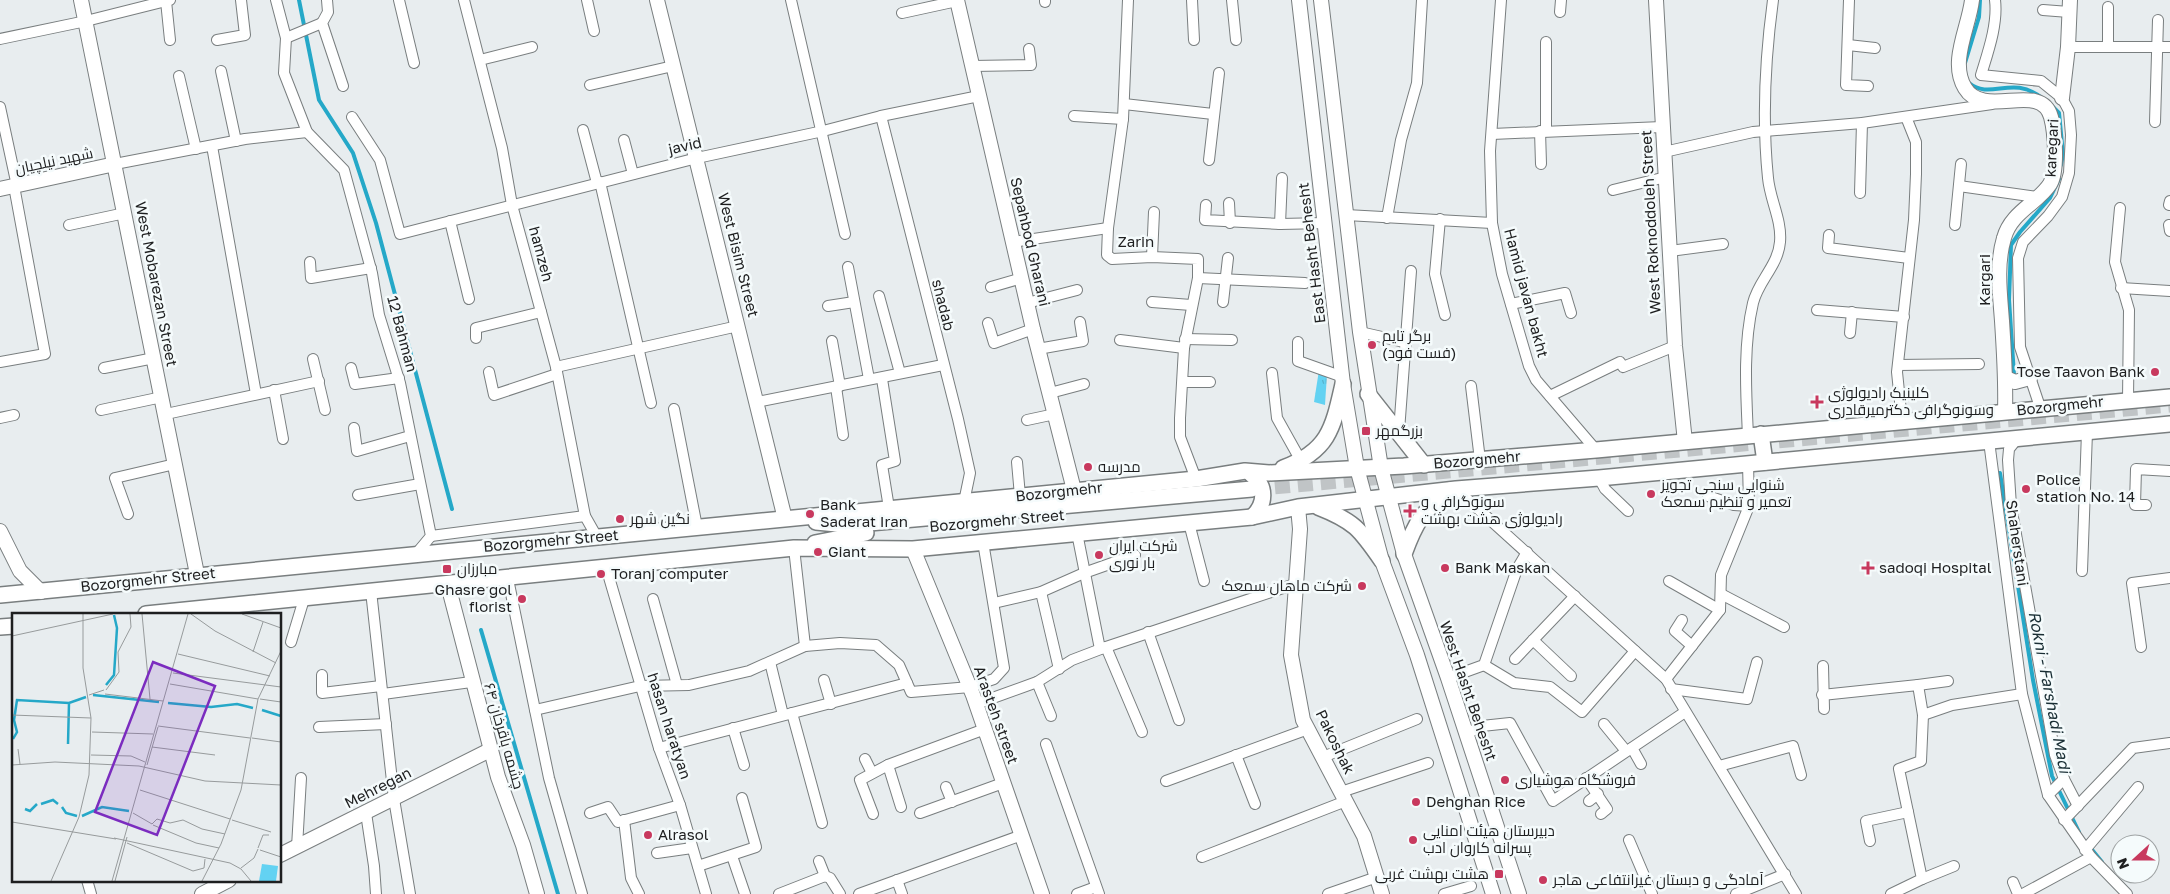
<svg xmlns="http://www.w3.org/2000/svg" width="2170" height="894" font-family="'Golos Text',Cairo,sans-serif">
<style>
.grass{fill:url(#grass-tufts)}
.lines{fill:none;stroke-linecap:round;stroke-linejoin:round}
.stream{stroke:#25a8c8;stroke-width:4}
.primary-tunnel{stroke:#c0c4c6;stroke-width:15;stroke-dasharray:15 8;stroke-linecap:butt}
.street-casing{stroke:#797e7f;stroke-width:12}
.secondary-casing{stroke:#797e7f;stroke-width:16}
.primary-casing{stroke:#797e7f;stroke-width:18}
.street{stroke:#fff;stroke-width:10}
.secondary{stroke:#fff;stroke-width:14}
.primary{stroke:#fff;stroke-width:15}
.poi-dot{fill:#c8395e;stroke:#f5fbfc;stroke-width:2}
.labels{text-anchor:middle;stroke-width:5;stroke-linejoin:round;paint-order:stroke}
.street-label{font-size:15px;fill:#1e1f20;stroke:#f5fbfc}
.poi-label{font-size:15px;fill:#1e1f20;stroke:#f5fbfc;text-anchor:start}
.water-label{font-size:16px;font-style:italic;fill:#192e34;stroke:#f5fbfc}
.inset-river{fill:none;stroke:#25a8c8;stroke-width:2.5}
.inset-road{fill:none;stroke:#979b9c;stroke-width:1}
.view{fill:#7b2cbf;fill-opacity:0.15;stroke:#7b2cbf;stroke-width:2.5}
.inset-edge{fill:none;stroke:#1e1f20;stroke-width:2.5}
</style>
<defs>
<pattern id="grass-tufts" width="24" height="20" patternUnits="userSpaceOnUse" patternTransform="scale(1.25)"><rect width="24" height="20" fill="#63d2f2"/><path d="M3 7l-1-3M5 7V3M7 7l1-3M15 17l-1-3M17 17v-4M19 17l1-3" fill="none" stroke="#56b4cf"/></pattern>
</defs>
<rect width="100%" height="100%" fill="#e8edef"/>
<polygon class="grass" points="1319,370 1327,374 1325,405 1314,402"/>
<g class="lines">
<g class="stream">
<polyline points="299,0 319,100 353,153 376,223 452,509"/>
<polyline points="1965,63 1979,17 1980,0"/>
<path d="M 1969,83 C 1991,101 2012,74 2042,98"/>
<polyline points="2053,107 2059,113 2063,154 2061,165"/>
<polyline points="2014,375 2009,300 2011,245 2020,232 2050,198 2059,179"/>
<polyline points="2000,473 2033,680 2052,776 2079,832"/>
<polyline points="481,630 558,894"/>
<polyline points="2089,846 2102,862"/>
</g>
<polyline class="primary-tunnel" points="1252,489 2170,405"/>
<defs>
<g id="street">
<polyline points="276,0 286,38 284,73 307,132 344,170 372,273 379,315 400,383 431,536 416,554"/>
<polyline points="327,0 328,12 322,23 343,86"/>
<polyline points="399,0 414,63"/>
<polyline points="464,0 502,148 512,205 556,367 585,516 598,539"/>
<polyline points="587,0 594,31"/>
<polyline points="791,0 845,234"/>
<polyline points="1128,0 1123,119 1108,228 1107,255 1112,259 1152,257 1198,259 1198,278 1184,348 1180,418 1180,437 1196,479"/>
<polyline points="1192,0 1194,40"/>
<polyline points="1232,0 1236,40"/>
<polyline points="1501,0 1490,151 1492,223 1502,274 1529,366 1536,380 1596,450"/>
<polyline points="1849,0 1846,85 1868,86"/>
<path d="M 1995,0 C 1998,24 1988,52 1981,75 L 2041,81 L 2062,98 L 2069,111 L 2071,135 L 2069,173 L 2062,197 L 2048,216 L 2023,242 L 2018,258 L 2020,347 L 2040,407"/>
<polyline points="166,1 170,40"/>
<polyline points="1045,2 1045,0"/>
<polyline points="2108,7 2108,47"/>
<polyline points="2043,10 2069,12"/>
<polyline points="1560,12 1561,0"/>
<polyline points="902,13 957,1"/>
<polyline points="286,38 322,23"/>
<polyline points="0,39 86,21 170,0"/>
<polyline points="217,40 245,35 241,0"/>
<polyline points="1546,42 1546,130"/>
<polyline points="1848,45 1875,48"/>
<polyline points="2068,47 2170,47"/>
<polyline points="480,60 532,47"/>
<polyline points="972,66 1031,65 1029,49"/>
<polyline points="221,71 236,141"/>
<polyline points="179,76 196,149"/>
<polyline points="590,85 673,66"/>
<polyline points="1124,104 1213,114"/>
<polyline points="0,107 17,186"/>
<polyline points="881,116 958,419 970,473 964,502"/>
<polyline points="1074,116 1123,119"/>
<polyline points="352,117 380,160 400,234 697,158 823,131 881,116 979,96"/>
<polyline points="2155,122 2158,20"/>
<polyline points="583,130 597,183"/>
<polyline points="1540,131 1541,164"/>
<polyline points="1492,134 1662,127"/>
<polyline points="624,140 633,174"/>
<polyline points="212,146 256,394"/>
<polyline points="1664,152 1753,132 1862,123 1992,104"/>
<polyline points="1209,160 1219,73"/>
<polyline points="115,164 245,139 307,132"/>
<polyline points="600,182 651,403"/>
<polyline points="1959,186 2037,197"/>
<polyline points="1613,190 1666,177"/>
<polyline points="1860,193 1862,123"/>
<polyline points="1229,203 1230,223"/>
<polyline points="1206,205 1205,220 1280,224 1325,223"/>
<polyline points="2169,205 2170,201"/>
<polyline points="2120,208 2115,262 2129,310 2128,400"/>
<polyline points="1346,215 1492,223"/>
<polyline points="1387,218 1401,140 1417,83 1422,0"/>
<polyline points="1440,219 1435,274 1445,315"/>
<polyline points="450,221 469,299"/>
<polyline points="1280,224 1282,178"/>
<polyline points="69,225 125,213"/>
<polyline points="1955,225 1961,164"/>
<polyline points="2169,225 2170,231"/>
<polyline points="1829,235 1828,248 1909,258"/>
<polyline points="1013,242 1108,228"/>
<polyline points="1670,251 1723,244"/>
<polyline points="1152,257 1154,212"/>
<polyline points="310,262 311,278 371,268"/>
<polyline points="848,267 869,379"/>
<polyline points="1198,278 1305,283"/>
<polyline points="991,287 1022,278"/>
<polyline points="2121,288 2170,291"/>
<polyline points="879,296 900,373"/>
<polyline points="1152,302 1191,305"/>
<polyline points="1223,302 1228,258"/>
<polyline points="1027,303 1077,290"/>
<polyline points="1511,304 1565,293 1571,313"/>
<polyline points="828,306 854,302"/>
<polyline points="1817,310 1904,317"/>
<polyline points="988,323 994,343 1033,329"/>
<polyline points="1360,332 1404,342"/>
<polyline points="1850,333 1852,312"/>
<polyline points="476,338 476,328 541,312"/>
<polyline points="1185,339 1232,340"/>
<polyline points="1120,340 1184,348"/>
<polyline points="832,341 840,386"/>
<polyline points="1298,342 1298,361 1343,377"/>
<polyline points="1038,349 1083,341 1080,322"/>
<polyline points="313,359 325,410"/>
<polyline points="0,362 45,354 14,186"/>
<polyline points="1898,365 1979,364"/>
<polyline points="556,367 738,326"/>
<polyline points="104,368 154,358"/>
<polyline points="351,368 355,384 399,378"/>
<polyline points="489,372 494,395 557,374"/>
<polyline points="1272,373 1277,418 1301,461"/>
<polyline points="882,379 895,461 882,465 889,508"/>
<polyline points="1183,382 1210,382"/>
<polyline points="1471,386 1480,460"/>
<polyline points="836,387 843,435"/>
<polyline points="274,390 283,439"/>
<polyline points="1050,393 1084,384"/>
<polyline points="1550,396 1620,362 1623,367 1675,346"/>
<polyline points="757,402 943,365"/>
<polyline points="674,409 697,527"/>
<polyline points="101,410 162,397"/>
<polyline points="166,414 319,381"/>
<polyline points="0,418 14,415"/>
<polyline points="1027,420 1055,414"/>
<polyline points="1902,421 1897,372 1914,220 1916,174 1916,142 1906,117"/>
<polyline points="354,428 357,451 410,436"/>
<polyline points="1399,431 1411,271"/>
<path d="M 1748,436 C 1746,392 1743,346 1753,303 C 1758,281 1778,266 1780,242 C 1782,220 1770,200 1768,178 C 1762,119 1765,59 1773,0"/>
<polyline points="2017,439 2009,449 2008,460 2011,506 2055,755 2064,779 2078,806"/>
<polyline points="1989,441 2022,694 2048,795 2091,857 2127,894"/>
<polyline points="1017,462 1020,496"/>
<polyline points="1599,478 1605,489 1628,511"/>
<polyline points="1456,489 1666,679 1796,894"/>
<polyline points="358,495 420,484"/>
<polyline points="1708,496 1734,505 1749,506"/>
<polyline points="2146,505 2135,505 2136,469 2170,471"/>
<polyline points="128,514 115,478 175,464"/>
<polyline points="1189,523 1204,581"/>
<polyline points="1077,533 1100,649"/>
<polyline points="431,536 585,516"/>
<polyline points="794,548 805,646"/>
<polyline points="606,567 659,748 680,805 706,894"/>
<polyline points="2082,571 2087,432"/>
<polyline points="508,579 549,778 582,894"/>
<polyline points="1669,581 1720,610"/>
<polyline points="371,591 394,799 410,894"/>
<polyline points="1041,592 1059,669"/>
<polyline points="1721,594 1784,627"/>
<polyline points="653,599 677,685"/>
<polyline points="994,603 1041,592 1084,573 1135,555"/>
<polyline points="1682,620 1675,631 1692,646"/>
<polyline points="1148,632 1179,720"/>
<polyline points="1533,640 1571,676"/>
<polyline points="291,642 304,599"/>
<polyline points="1106,647 1142,732"/>
<polyline points="2141,647 2132,583 2170,578"/>
<polyline points="1515,659 1575,596"/>
<polyline points="770,662 783,715"/>
<polyline points="1484,665 1514,683 1550,687 1582,712 1635,651"/>
<polyline points="1823,666 1824,709"/>
<polyline points="322,675 322,693 381,686"/>
<polyline points="1448,678 1484,665 1517,569 1527,552"/>
<polyline points="1666,679 1720,610 1721,575 1749,506 1748,463"/>
<polyline points="824,680 831,704"/>
<polyline points="1037,682 1051,716"/>
<polyline points="1918,685 1948,681"/>
<polyline points="1671,689 1747,699 1757,662"/>
<polyline points="383,694 471,682"/>
<polyline points="1822,695 1918,685 1923,715 1921,761 1899,769 1922,879 1891,894"/>
<polyline points="976,704 1037,682 1072,660 1106,647 1295,584"/>
<polyline points="535,710 640,686 689,685 749,671 805,646 840,643 876,645 899,665 911,692 970,687 994,679 1004,668 983,542"/>
<polyline points="792,713 822,823"/>
<polyline points="1923,715 1952,705 2022,694"/>
<polyline points="1604,724 1626,751"/>
<polyline points="319,727 386,724"/>
<polyline points="733,728 744,765"/>
<polyline points="1466,734 1482,726 1510,723 1553,801 1685,712"/>
<polyline points="1046,744 1099,894"/>
<polyline points="659,748 907,683"/>
<polyline points="1632,748 1641,764"/>
<polyline points="1236,755 1255,804"/>
<polyline points="1323,757 1417,719"/>
<polyline points="865,759 872,773"/>
<polyline points="888,765 901,807"/>
<polyline points="1719,766 1793,746 1801,775"/>
<polyline points="1586,778 1607,809 1601,814"/>
<polyline points="1166,781 1308,729"/>
<polyline points="946,787 952,802"/>
<polyline points="1341,792 1428,763"/>
<polyline points="2048,795 2064,779"/>
<polyline points="1589,801 1598,794"/>
<polyline points="366,813 374,866 376,894"/>
<polyline points="590,813 608,807 618,822 680,805"/>
<polyline points="920,813 1003,783"/>
<polyline points="873,814 860,780 888,765 985,729"/>
<polyline points="624,820 631,878 639,894"/>
<polyline points="2064,820 2133,748 2170,743"/>
<polyline points="1629,840 1652,894"/>
<polyline points="1870,841 1866,821 1908,812"/>
<polyline points="297,847 301,778"/>
<polyline points="2085,850 2138,787"/>
<polyline points="657,853 692,848"/>
<polyline points="732,856 745,894"/>
<polyline points="1202,857 1346,801"/>
<polyline points="819,861 825,876 830,878 840,894"/>
<polyline points="698,866 756,847 742,798"/>
<polyline points="1922,879 1954,866"/>
<polyline points="87,880 91,894"/>
<polyline points="897,880 902,894"/>
<polyline points="2013,882 2018,894"/>
<polyline points="779,894 825,876"/>
<polyline points="859,894 1022,835"/>
<polyline points="1077,894 1096,887"/>
<polyline points="1328,894 1377,877"/>
<polyline points="1444,894 1471,886"/>
<polyline points="1736,894 1785,874"/>
<polyline points="2023,894 2091,857"/>
</g>
<g id="secondary">
<polyline points="81,0 197,574"/>
<polyline points="657,0 785,519"/>
<polyline points="957,0 1033,329 1074,490"/>
<polyline points="1299,0 1343,384 1357,468 1382,561 1417,655 1493,894"/>
<polyline points="1321,0 1360,332 1381,468 1404,554 1448,678 1519,894"/>
<polyline points="1656,0 1675,346 1685,442"/>
<path d="M 1972,0 C 1969,27 1949,62 1965,88 C 1984,120 2041,80 2051,117 C 2055,132 2058,171 2050,184 C 2038,203 2011,212 2004,238 C 1996,265 2000,294 2002,321 C 2004,351 2006,381 2005,412"/>
<polyline points="2062,98 2068,47 2070,0"/>
<polyline points="0,189 115,164"/>
<polyline points="2006,378 2015,382 2030,378"/>
<polyline points="1298,507 1300,529 1291,655 1303,720 1364,836 1382,894"/>
<polyline points="0,531 20,571 41,592"/>
<polyline points="913,549 973,695 1042,894"/>
<polyline points="448,585 498,777 523,845 537,894"/>
<polyline points="280,855 490,750"/>
<polyline points="202,894 229,880"/>
</g>
<g id="primary">
<polyline points="1368,394 1424,465"/>
<polyline points="1761,434 1765,462"/>
<path d="M 1283,468 C 1329,451 1333,428 1343,384"/>
<path d="M 1251,474 C 1267,486 1266,504 1252,517"/>
<path d="M 1318,507 C 1354,521 1360,529 1382,561"/>
<polyline points="816,522 847,525 1252,489"/>
<polyline points="815,543 866,533"/>
<path d="M 1404,554 C 1416,521 1422,512 1450,490"/>
<polyline points="0,595 1196,479 1245,471 1269,473 1404,466 1596,450 2170,397"/>
<polyline points="146,614 794,548 913,549 1252,517 1298,507 1456,489 1599,478 2170,424"/>
<polyline points="0,627 14,626"/>
</g>
</defs>
<use href="#street" class="street-casing"/>
<use href="#secondary" class="secondary-casing"/>
<use href="#primary" class="primary-casing"/>
<use href="#street" class="street"/>
<use href="#secondary" class="secondary"/>
<use href="#primary" class="primary"/>
</g>
<g class="poi-dot">
<circle cx="1372" cy="345" r="5"/>
<circle cx="2155" cy="372" r="5"/>
<path d="M1814.5 394.5h5v5h5v5h-5v5h-5v-5h-5v-5h5z"/>
<rect x="1361" y="426" width="10" height="10" rx="2.5"/>
<circle cx="1088" cy="467" r="5"/>
<circle cx="2026" cy="489" r="5"/>
<circle cx="1651" cy="494" r="5"/>
<path d="M1407.5 503.5h5v5h5v5h-5v5h-5v-5h-5v-5h5z"/>
<circle cx="810" cy="514" r="5"/>
<circle cx="620" cy="519" r="5"/>
<circle cx="818" cy="552" r="5"/>
<circle cx="1099" cy="555" r="5"/>
<circle cx="1445" cy="568" r="5"/>
<path d="M1865.5 560.5h5v5h5v5h-5v5h-5v-5h-5v-5h5z"/>
<rect x="442" y="564" width="10" height="10" rx="2.5"/>
<circle cx="601" cy="574" r="5"/>
<circle cx="1362" cy="586" r="5"/>
<circle cx="522" cy="599" r="5"/>
<circle cx="1505" cy="780" r="5"/>
<circle cx="1416" cy="802" r="5"/>
<circle cx="648" cy="835" r="5"/>
<circle cx="1413" cy="840" r="5"/>
<rect x="1494" y="869" width="10" height="10" rx="2.5"/>
<circle cx="1543" cy="880" r="5"/>
</g>
<g class="labels">
<g class="street-label">
<text transform="translate(685 146) rotate(-13)" y="5">javid</text>
<text transform="translate(2052 148) rotate(-87)" y="5">karegari</text>
<text transform="translate(54 161) rotate(-12)" y="5">شهید نیلچیان</text>
<text transform="translate(1651 222) rotate(-93)" y="5">West Roknoddoleh Street</text>
<text transform="translate(1030 242) rotate(77)" y="5">Sepahbod Gharani</text>
<text x="1136" y="247">Zarin</text>
<text transform="translate(1312 253) rotate(-97)" y="5">East Hasht Behesht</text>
<text transform="translate(541 254) rotate(75)" y="5">hamzeh</text>
<text transform="translate(738 255) rotate(76)" y="5">West Bisim Street</text>
<text transform="translate(1985 280) rotate(-90)" y="5">Kargari</text>
<text transform="translate(156 284) rotate(79)" y="5">West Mobarezan Street</text>
<text transform="translate(1526 293) rotate(75)" y="5">Hamid javan bakht</text>
<text transform="translate(943 305) rotate(76)" y="5">shadab</text>
<text transform="translate(402 334) rotate(75)" y="5">12 Bahman</text>
<text transform="translate(2060 406) rotate(-6)" y="5">Bozorgmehr</text>
<text transform="translate(1477 460) rotate(-5)" y="5">Bozorgmehr</text>
<text transform="translate(1059 492) rotate(-6)" y="5">Bozorgmehr</text>
<text transform="translate(997 521) rotate(-5)" y="5">Bozorgmehr Street</text>
<text transform="translate(551 541) rotate(-5)" y="5">Bozorgmehr Street</text>
<text transform="translate(2017 543) rotate(82)" y="5">Shaherstani</text>
<text transform="translate(148 580) rotate(-6)" y="5">Bozorgmehr Street</text>
<text transform="translate(1468 691) rotate(71)" y="5">West Hasht Behesht</text>
<text transform="translate(996 715) rotate(70)" y="5">Arasteh street</text>
<text transform="translate(669 726) rotate(72)" y="5">hasan haratyan</text>
<text transform="translate(504 736) rotate(74)" y="5">چشمه باقرخان ۶۴</text>
<text transform="translate(1335 742) rotate(64)" y="5">Pakoshak</text>
<text transform="translate(378 788) rotate(-27)" y="5">Mehregan</text>
</g>
<g class="poi-label">
<text x="1382" y="341">برگر تایم<tspan x="1382" dy="17">(فست فود)</tspan></text>
<text x="2145" y="377" text-anchor="end">Tose Taavon Bank</text>
<text x="1828" y="398">کلینیک رادیولوژی<tspan x="1828" dy="17">وسونوگرافی دکترمیرقادری</tspan></text>
<text x="1376" y="436">بزرگمهر</text>
<text x="1098" y="472">مدرسه</text>
<text x="2036" y="485">Police<tspan x="2036" dy="17">station No. 14</tspan></text>
<text x="1661" y="490">شنوایی سنجی تجویز<tspan x="1661" dy="17">تعمیر و تنظیم سمعک</tspan></text>
<text x="1421" y="507">سونوگرافی و<tspan x="1421" dy="17">رادیولوژی هشت بهشت</tspan></text>
<text x="820" y="510">Bank<tspan x="820" dy="17">Saderat Iran</tspan></text>
<text x="630" y="524">نگین شهر</text>
<text x="1109" y="551">شرکت ایران<tspan x="1109" dy="17">بار نوری</tspan></text>
<text x="828" y="557">Giant</text>
<text x="1455" y="573">Bank Maskan</text>
<text x="1879" y="573">sadoqi Hospital</text>
<text x="457" y="574">مبارزان</text>
<text x="611" y="579">Toranj computer</text>
<text x="1352" y="591" text-anchor="end">شرکت ماهان سمعک</text>
<text x="512" y="595" text-anchor="end">Ghasre gol<tspan x="512" dy="17">florist</tspan></text>
<text x="1515" y="785">فروشگاه هوشیاری</text>
<text x="1426" y="807">Dehghan Rice</text>
<text x="1423" y="836">دبیرستان هیئت امنایی<tspan x="1423" dy="17">پسرانه کاروان ادب</tspan></text>
<text x="658" y="840">Alrasol</text>
<text x="1489" y="879" text-anchor="end">هشت بهشت غربی</text>
<text x="1553" y="885">آمادگی و دبستان غیرانتفاعی هاجر</text>
</g>
<g class="water-label">
<text transform="translate(2050 692) rotate(79)" y="6">Rokni - Farshadi Madi</text>
</g>
</g>
<g transform="translate(12 613)">
<rect width="269" height="269" fill="#e8edef"/>
<path d="M 250,251 L 266,253 L 264,268 L 247,268 Z" fill="#63d2f2"/>
<path class="inset-river" d="M 94,72 L 102,62 L 105,15 L 102,2M 81,82 L 147,89M 156,90 L 199,94 L 225,91 L 241,95M 250,97 L 269,103M 1,126 L 5,119 L 2,107 L 5,87 L 57,90 L 74,84M 56,131 L 57,90M 29,191 L 41,187 L 46,191M 50,194 L 54,200 L 65,203M 13,196 L 18,198 L 25,191M 70,203 L 90,194 L 117,198"/>
<path class="inset-road" d="M 130,1 L 138,86M 179,1 L 203,18 L 264,50M 230,1 L 269,15M 0,23 L 101,1M 241,39 L 251,9M 166,41 L 258,63M 161,60 L 269,74M 158,71 L 246,86M 94,77 L 107,59 L 106,39 L 119,14 L 118,1M 93,81 L 151,88M 77,82 L 92,77M 248,86 L 269,89M 0,102 L 79,105M 146,113 L 238,125M 80,119 L 141,121M 240,125 L 269,129M 140,134 L 203,142M 6,136 L 8,151M 79,142 L 119,143 L 133,149M 0,152 L 43,149 L 127,153 L 193,168 L 269,172M 135,152 L 146,114M 128,177 L 218,206M 121,200 L 140,211 L 145,206 L 158,210 L 171,207 L 190,216 L 213,221M 220,207 L 259,219M 0,209 L 104,226M 141,212 L 184,230 L 207,235M 102,225 L 218,250 L 229,256 L 239,268M 115,230 L 181,258 L 192,255 L 193,246M 246,235 L 251,222 L 257,222M 248,237 L 269,244M 229,255 L 242,245 L 246,236M 39,268 L 67,204 L 77,162 L 79,105 L 71,55 L 71,1M 100,268 L 176,1M 103,268 L 115,224M 190,268 L 209,231 L 229,177 L 246,86 L 269,38"/>
<path class="view" d="M 141,49 L 203,73 L 145,222 L 83,199 Z"/>
<rect width="269" height="269" class="inset-edge"/>
</g>
<g transform="translate(2135 859) rotate(249)"><circle r="24" fill="#f5fbfc" stroke="#9fa3a4"/>
<path d="M0-4L9 19L0 12L-9 19Z" fill="#c8395e"/>
<text y="-8" font-size="14" font-weight="bold" text-anchor="middle" fill="#1e1f20">N</text>
</g>
</svg>
